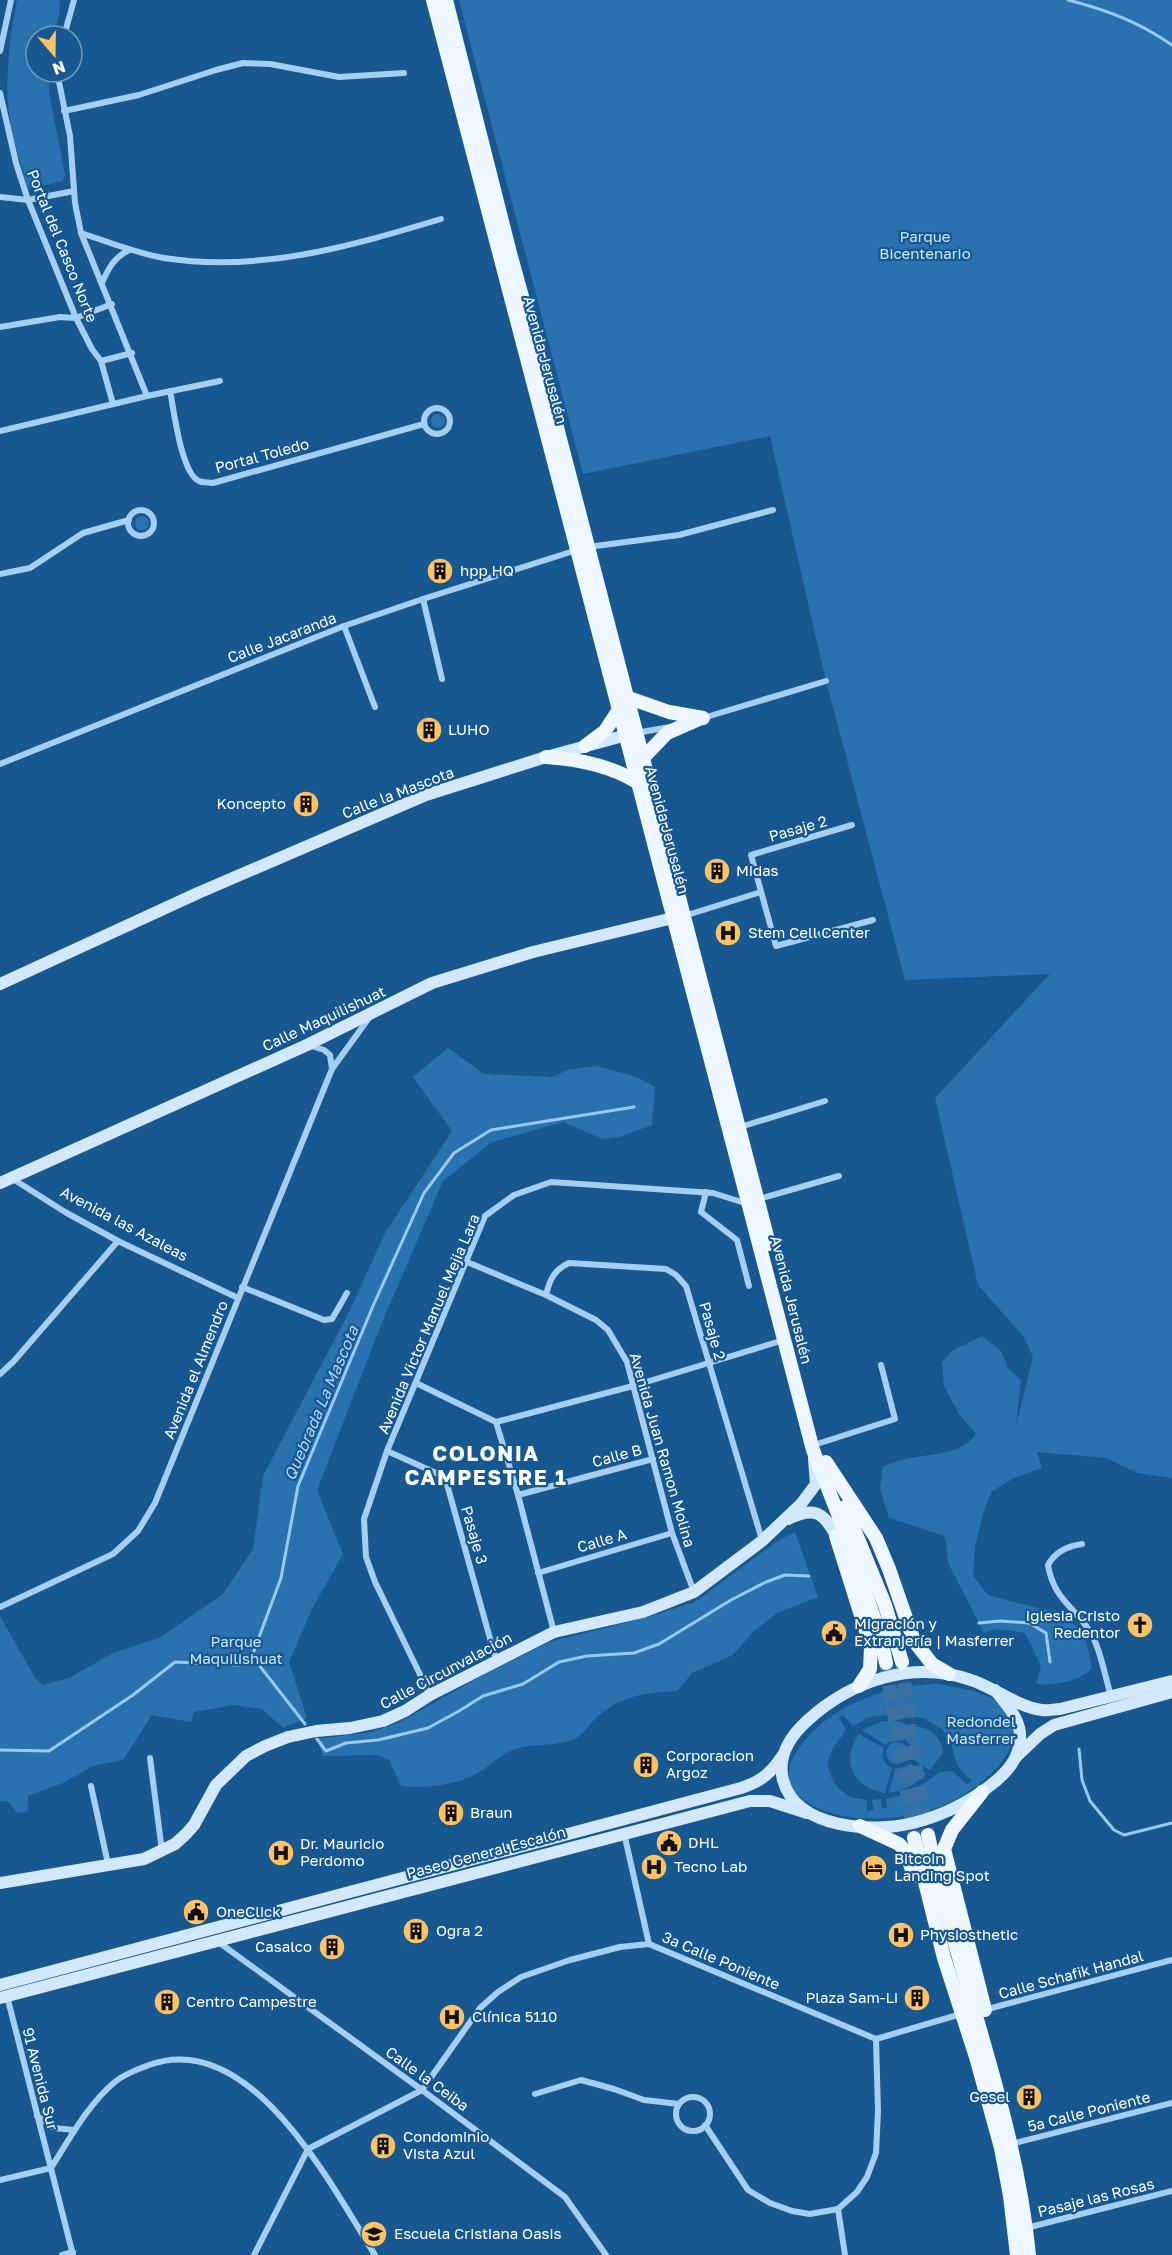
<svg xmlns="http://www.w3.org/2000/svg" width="1172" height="2255" font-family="'Golos Text',sans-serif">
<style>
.green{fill:#2a72af;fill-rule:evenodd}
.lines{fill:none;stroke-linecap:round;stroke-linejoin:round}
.stream{stroke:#98caf2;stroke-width:3}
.primary-tunnel{stroke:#3a71a2;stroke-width:14;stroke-dasharray:14 7;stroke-linecap:butt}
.street{stroke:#a5cef0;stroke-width:6}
.secondary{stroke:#d3e8fb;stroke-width:12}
.primary{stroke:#eef6ff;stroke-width:14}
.labels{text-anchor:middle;stroke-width:4.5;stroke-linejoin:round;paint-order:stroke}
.park-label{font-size:15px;fill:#cce6fb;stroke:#175891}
.street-label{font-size:15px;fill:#fff;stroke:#175891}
.poi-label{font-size:15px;fill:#fff;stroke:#175891;text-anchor:start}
.water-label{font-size:16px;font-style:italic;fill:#b1d8f7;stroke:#175891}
.district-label{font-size:21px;font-weight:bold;letter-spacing:1.5px;fill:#fff;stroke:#175891}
</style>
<rect width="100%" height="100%" fill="#175891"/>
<g class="green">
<path d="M 17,0 L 60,0 L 59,15 L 53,36 L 36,36 L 36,72 L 49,72 L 49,92 L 65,175 L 62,181 L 30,189 C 24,182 25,175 22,167 C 1,110 6,58 17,0 Z"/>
<path d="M 459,0 L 1172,0 L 1172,1478 L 1138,1473 L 1106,1458 L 1037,1452 L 1042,1468 L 1014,1478 L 992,1491 L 984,1510 L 975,1546 L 973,1576 L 988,1595 L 1037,1608 L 1061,1612 L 1085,1635 L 1092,1668 C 1079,1682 1053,1686 1036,1684 L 1041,1666 L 1025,1633 L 996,1629 L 984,1633 L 948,1563 L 946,1541 L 942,1535 L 889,1518 L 880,1489 L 883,1466 C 891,1464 898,1460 906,1459 C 930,1453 960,1456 976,1434 L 959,1414 L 944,1386 L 942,1362 L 953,1350 L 982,1336 L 1001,1351 L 1008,1368 L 1021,1380 L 1016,1425 L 1033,1357 L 1023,1336 L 978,1285 L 935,1098 L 1050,974 L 905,980 L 824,673 L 770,436 L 583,474 Z"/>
<circle cx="438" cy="421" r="7"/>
<circle cx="142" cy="523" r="7"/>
<polygon points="448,1048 484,1074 553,1077 567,1070 597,1066 637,1077 655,1087 652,1125 619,1137 603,1139 563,1122 492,1142 443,1181 383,1320 317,1490 343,1554 312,1609 289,1662 307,1718 283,1728 262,1709 234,1705 194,1712 191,1722 152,1715 123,1760 93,1766 63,1783 28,1796 28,1811 17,1813 9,1802 0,1801 0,1616 34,1676 42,1685 69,1678 113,1653 161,1637 223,1594 253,1549 263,1476 349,1312 385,1233 452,1131 413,1077"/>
<path d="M 795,1532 L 818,1597 L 777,1613 L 753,1632 L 733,1655 L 692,1673 L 677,1691 C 644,1693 623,1695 597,1717 C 590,1723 585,1733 578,1737 C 559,1747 539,1743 519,1748 C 503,1752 494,1762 481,1771 C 461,1785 424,1789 401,1786 L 389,1760 L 377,1755 L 323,1756 L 317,1739 L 372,1732 L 398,1723 L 485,1674 L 550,1642 L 648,1617 L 695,1602 L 777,1541 Z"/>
<path d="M 938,1684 C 960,1688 989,1691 1005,1709 C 1036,1745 979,1788 951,1802 C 918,1817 874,1823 839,1815 C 820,1811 784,1796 789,1770 C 793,1748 819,1723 838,1712 C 869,1693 902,1685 938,1684 ZM 900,1705 L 902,1714 L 923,1718 L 942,1729 L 951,1742 L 957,1765 L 971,1781 L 967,1785 L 953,1771 L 940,1772 L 910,1793 L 886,1799 L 887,1808 L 882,1808 L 881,1799 L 872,1800 L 874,1810 L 867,1811 L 867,1800 C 862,1799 857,1799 853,1798 C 836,1791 823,1771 830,1754 C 834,1744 842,1738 846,1729 L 839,1718 L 843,1715 L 853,1726 L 870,1717 L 897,1714 L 896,1706 Z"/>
<polygon points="883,1721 897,1721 906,1724 902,1740 892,1740 886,1745 862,1730"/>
<path d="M 912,1726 C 929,1727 941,1735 943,1753 L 930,1770 L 912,1759 L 913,1747 L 906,1741 Z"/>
<path d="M 859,1734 L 884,1748 L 882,1758 L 887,1765 L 892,1768 L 885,1793 C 853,1788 840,1761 859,1734 Z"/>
<circle cx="897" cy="1753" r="11"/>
<path d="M 910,1764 L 926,1773 C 918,1785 903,1790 889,1793 L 895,1769 L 904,1767 Z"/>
</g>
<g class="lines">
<g class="stream">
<path d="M 1068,0 C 1107,10 1139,22 1172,45"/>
<polyline points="979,1623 1000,1621 1029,1623 1046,1633 1050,1662"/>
<polyline points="252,1656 305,1724"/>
<polyline points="317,1739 326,1751 346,1743 378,1740 428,1728 459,1711 483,1696 523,1684 559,1662 587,1656 634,1653 659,1644 731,1600 766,1582 785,1575 809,1576"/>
<polyline points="1079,1749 1082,1780 1090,1801 1114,1830 1124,1835 1172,1823"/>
<polyline points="0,1750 49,1751 133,1695 175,1662 239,1665 252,1656 281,1578 298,1486 373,1306 424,1193 454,1153 491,1130 634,1107"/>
</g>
<g class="primary-tunnel">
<polyline points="902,1662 911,1744 928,1835"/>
<polyline points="886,1665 914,1836"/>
</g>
<g class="street">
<polyline points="64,36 74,0"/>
<polyline points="0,51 11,0"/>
<polyline points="57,72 70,136 75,203 81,233 147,396"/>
<polyline points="0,93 16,163 28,200 76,318 92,349 101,361 113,404"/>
<polyline points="64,111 139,95 216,70 243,63 270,64 339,77 404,73"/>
<polyline points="0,197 28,200 74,191"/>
<path d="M 81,233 C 109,242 135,253 164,258 C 260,273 351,246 441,219"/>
<path d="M 102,283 C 109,267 114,258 129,250"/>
<polyline points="0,327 60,317 76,318 112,304"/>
<polyline points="101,361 132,353"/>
<path d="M 170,391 C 174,410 181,473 199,481 C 203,483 209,482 213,483 L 424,424"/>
<circle cx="437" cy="421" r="13"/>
<polyline points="0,431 147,396 220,381"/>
<circle cx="141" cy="523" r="13"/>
<polyline points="588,547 679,535 773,510"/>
<polyline points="0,574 30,568 83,533 129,520"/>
<polyline points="423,599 442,679"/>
<polyline points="344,626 375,707"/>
<polyline points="703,718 826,681"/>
<polyline points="636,733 670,727"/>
<polyline points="0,764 344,626 423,599 577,550"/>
<polyline points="852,825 751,855 776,946 873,920"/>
<polyline points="684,916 761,892"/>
<polyline points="308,1045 324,1050 330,1055 332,1069"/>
<polyline points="740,1127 825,1101"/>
<polyline points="13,1179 65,1212 118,1241 238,1298"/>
<polyline points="706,1192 701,1212 737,1240 749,1286"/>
<polyline points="759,1199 839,1176"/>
<polyline points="467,1262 546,1295 596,1320 608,1330 627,1362 672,1533 694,1592"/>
<polyline points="242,1287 324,1320 332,1319 347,1293"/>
<path d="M 546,1295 C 550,1279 554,1270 569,1263 L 666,1269 L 676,1275 L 686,1286 L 762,1540"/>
<polyline points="0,1374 14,1361 118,1241"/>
<polyline points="416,1383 496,1422 518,1495 554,1632"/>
<polyline points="496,1422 633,1386 784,1340"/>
<polyline points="820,1443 895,1419 881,1365"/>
<polyline points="387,1451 445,1477 496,1660"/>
<polyline points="518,1495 653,1459"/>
<path d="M 1082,1544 C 1068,1546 1055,1552 1048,1565 C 1054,1602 1078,1608 1093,1637 C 1102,1655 1105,1677 1111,1696"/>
<polyline points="538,1573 672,1533"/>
<polyline points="0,1607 113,1554 138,1531 155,1503 332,1069 369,1018"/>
<polyline points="430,1695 375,1582 366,1557 364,1519 387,1451 485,1216 514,1195 551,1182 713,1193 748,1204"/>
<polyline points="150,1758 162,1851"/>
<polyline points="91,1786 108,1864"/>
<polyline points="624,1833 649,1944"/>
<polyline points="217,1941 422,2090 565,2197 606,2255"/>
<polyline points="7,1996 73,2255"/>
<polyline points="984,2010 1172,1960"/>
<polyline points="876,2039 961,2014"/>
<polyline points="535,2094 581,2080 614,2089 644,2100 679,2104"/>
<circle cx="693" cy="2114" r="17"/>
<polyline points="37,2116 54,2128 74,2130"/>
<polyline points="705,2125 748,2190 770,2203 792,2211 810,2214 838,2209 857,2192 867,2177 876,2153 878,2111 876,2039"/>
<polyline points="1011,2144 1172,2103"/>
<path d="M 0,2180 L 51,2168 C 70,2138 88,2104 116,2081 C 125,2074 138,2069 149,2065 C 251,2028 331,2185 375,2255"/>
<polyline points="838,2209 845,2255"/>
<polyline points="1026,2228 1172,2191"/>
<polyline points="62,2255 73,2252"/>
<polyline points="254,2255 308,2149 422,2090 480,2008 498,1992 521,1977 570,1960 620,1947 649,1944 876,2039"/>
</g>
<g class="secondary">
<polyline points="0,984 198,893 426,795 546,757 634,733"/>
<polyline points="0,1183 307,1045 432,983 533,952 673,918"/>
<path d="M 788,1519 C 815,1506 823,1512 837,1537"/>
<path d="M 995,1690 C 1005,1703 1018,1716 1020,1733 C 1022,1758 1005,1775 987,1788 C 964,1805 941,1816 913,1823 C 873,1833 796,1829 783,1780 C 777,1756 791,1735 808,1720 C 852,1680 913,1660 971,1680 C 993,1687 1020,1708 1042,1710 C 1048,1711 1054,1709 1060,1709 L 1172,1681"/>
<polyline points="1016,1757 1040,1734 1054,1725 1172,1692"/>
<polyline points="0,1883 144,1859 175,1844 186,1834 194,1825 216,1785 246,1756 265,1746 288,1737 316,1731 350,1728 383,1721 405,1711 430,1695 554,1632 643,1612 694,1592 762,1541 801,1504 816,1484 814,1459"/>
<path d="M 0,1985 L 741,1788 C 762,1781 771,1773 783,1755"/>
<polyline points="0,1998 750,1801 770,1801 807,1813"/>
</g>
<g class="primary">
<polyline points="433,0 813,1450 838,1514 881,1638 886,1663"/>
<polyline points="446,0 510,253 539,358 769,1244"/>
<polyline points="626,697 669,712 703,718"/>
<polyline points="585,746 605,731 618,711"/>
<path d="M 546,757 C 576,759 611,766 637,782"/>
<polyline points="643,758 667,733 701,718"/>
<polyline points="826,1462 876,1538 889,1569 914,1641 932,1664 949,1674"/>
<polyline points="845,1507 885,1605 902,1662"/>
<polyline points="836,1536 871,1647 870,1669 859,1686"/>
<polyline points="982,1792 952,1830 944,1849 985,2010"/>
<polyline points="860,1826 899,1844 906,1852 914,1876"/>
<path d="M 928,1835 C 957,1976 1015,2111 1029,2255"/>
<polyline points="914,1838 944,1958 976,2057 1001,2148 1010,2196 1017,2255"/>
</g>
</g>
<defs>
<symbol id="building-disc" viewBox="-11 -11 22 22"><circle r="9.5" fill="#ffc364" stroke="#175891"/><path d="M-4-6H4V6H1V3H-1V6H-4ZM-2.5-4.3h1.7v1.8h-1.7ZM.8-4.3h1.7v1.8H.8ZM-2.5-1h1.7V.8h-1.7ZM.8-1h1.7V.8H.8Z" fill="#111"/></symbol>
<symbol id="hospital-disc" viewBox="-11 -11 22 22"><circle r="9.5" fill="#ffc364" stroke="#175891"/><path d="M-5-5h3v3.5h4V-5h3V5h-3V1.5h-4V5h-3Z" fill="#111"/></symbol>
<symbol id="church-disc" viewBox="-11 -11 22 22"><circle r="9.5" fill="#ffc364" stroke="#175891"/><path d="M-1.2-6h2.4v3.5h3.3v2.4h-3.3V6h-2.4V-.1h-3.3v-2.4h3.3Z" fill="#111"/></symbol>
<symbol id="civic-disc" viewBox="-11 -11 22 22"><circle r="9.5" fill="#ffc364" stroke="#175891"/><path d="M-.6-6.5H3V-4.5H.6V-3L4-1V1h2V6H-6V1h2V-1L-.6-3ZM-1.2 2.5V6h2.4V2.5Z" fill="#111"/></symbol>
<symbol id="hotel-disc" viewBox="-11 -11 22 22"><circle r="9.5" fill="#ffc364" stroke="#175891"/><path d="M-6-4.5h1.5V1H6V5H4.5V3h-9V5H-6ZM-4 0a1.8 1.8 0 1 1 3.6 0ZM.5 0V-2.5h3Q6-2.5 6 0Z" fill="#111"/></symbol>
<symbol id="university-disc" viewBox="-11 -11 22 22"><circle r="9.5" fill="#ffc364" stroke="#175891"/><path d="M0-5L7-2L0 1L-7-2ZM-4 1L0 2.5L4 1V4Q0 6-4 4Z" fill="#111"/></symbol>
</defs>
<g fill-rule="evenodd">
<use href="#building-disc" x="425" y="556" width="30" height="30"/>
<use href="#building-disc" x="414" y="715" width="30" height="30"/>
<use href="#building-disc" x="291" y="789" width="30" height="30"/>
<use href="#building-disc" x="702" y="856" width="30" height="30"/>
<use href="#hospital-disc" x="713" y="918" width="30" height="30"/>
<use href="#church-disc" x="1125" y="1610" width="30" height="30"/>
<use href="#civic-disc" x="819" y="1618" width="30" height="30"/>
<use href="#building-disc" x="631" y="1750" width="30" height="30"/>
<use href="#building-disc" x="436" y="1798" width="30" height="30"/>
<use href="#civic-disc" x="654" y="1828" width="30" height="30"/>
<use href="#hospital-disc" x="266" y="1838" width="30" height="30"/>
<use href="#hospital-disc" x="639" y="1852" width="30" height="30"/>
<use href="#hotel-disc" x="859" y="1853" width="30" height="30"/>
<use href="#civic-disc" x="181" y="1897" width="30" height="30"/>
<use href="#building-disc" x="401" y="1916" width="30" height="30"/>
<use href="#hospital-disc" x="886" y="1920" width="30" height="30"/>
<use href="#building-disc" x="317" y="1932" width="30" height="30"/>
<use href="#building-disc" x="902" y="1983" width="30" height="30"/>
<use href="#building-disc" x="152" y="1987" width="30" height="30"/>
<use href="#hospital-disc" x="437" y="2002" width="30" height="30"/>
<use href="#building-disc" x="1014" y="2082" width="30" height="30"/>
<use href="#building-disc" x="368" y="2131" width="30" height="30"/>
<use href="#university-disc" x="359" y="2219" width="30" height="30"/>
</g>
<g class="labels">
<g class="park-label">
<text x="925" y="242">Parque<tspan x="925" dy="17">Bicentenario</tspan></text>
<text x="236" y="1647">Parque<tspan x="236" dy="17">Maquilishuat</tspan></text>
<text x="981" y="1727">Redondel<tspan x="981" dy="17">Masferrer</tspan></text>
</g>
<g class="street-label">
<text transform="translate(62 246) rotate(68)" y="5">Portal del Casco Norte</text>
<text transform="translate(545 360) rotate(75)" y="5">Avenida Jerusalén</text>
<text transform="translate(262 456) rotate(-15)" y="5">Portal Toledo</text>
<text transform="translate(282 638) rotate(-21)" y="5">Calle Jacaranda</text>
<text transform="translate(398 793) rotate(-21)" y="5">Calle la Mascota</text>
<text transform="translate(798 829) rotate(-16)" y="5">Pasaje 2</text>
<text transform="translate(667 830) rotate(75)" y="5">Avenida Jerusalén</text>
<text transform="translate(324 1019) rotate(-25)" y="5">Calle Maquilishuat</text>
<text transform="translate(124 1224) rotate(28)" y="5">Avenida las Azaleas</text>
<text transform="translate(791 1300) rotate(76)" y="5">Avenida Jerusalén</text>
<text transform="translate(429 1324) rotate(-67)" y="5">Avenida Victor Manuel Mejia Lara</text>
<text transform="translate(712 1331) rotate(74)" y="5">Pasaje 2</text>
<text transform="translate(196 1370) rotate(-68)" y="5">Avenida el Almendro</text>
<text transform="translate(662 1450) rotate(74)" y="5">Avenida Juan Ramon Molina</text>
<text transform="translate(617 1456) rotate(-15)" y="5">Calle B</text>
<text transform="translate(474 1535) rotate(74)" y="5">Pasaje 3</text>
<text transform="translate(602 1541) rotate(-16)" y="5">Calle A</text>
<text transform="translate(446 1671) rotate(-28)" y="5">Calle Circunvalación</text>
<text transform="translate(486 1853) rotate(-15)" y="5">Paseo General Escalón</text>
<text transform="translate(721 1961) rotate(23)" y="5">3a Calle Poniente</text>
<text transform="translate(1071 1975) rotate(-15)" y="5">Calle Schafik Handal</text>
<text transform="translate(40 2079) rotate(76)" y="5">91 Avenida Sur</text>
<text transform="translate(427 2079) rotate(36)" y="5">Calle la Ceiba</text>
<text transform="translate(1089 2112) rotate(-14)" y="5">5a Calle Poniente</text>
<text transform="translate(1096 2198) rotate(-14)" y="5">Pasaje las Rosas</text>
</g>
<g class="poi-label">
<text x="460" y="576">hpp HQ</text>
<text x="448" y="735">LUHO</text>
<text x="286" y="809" text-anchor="end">Koncepto</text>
<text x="736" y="876">Midas</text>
<text x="748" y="938">Stem Cell Center</text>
<text x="1120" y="1621" text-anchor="end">Iglesia Cristo<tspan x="1120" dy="17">Redentor</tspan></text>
<text x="854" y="1629">Migración y<tspan x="854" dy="17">Extranjería | Masferrer</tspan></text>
<text x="666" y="1761">Corporacion<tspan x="666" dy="17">Argoz</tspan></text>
<text x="470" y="1818">Braun</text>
<text x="688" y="1848">DHL</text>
<text x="300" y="1849">Dr. Mauricio<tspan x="300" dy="17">Perdomo</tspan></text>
<text x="894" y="1864">Bitcoin<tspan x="894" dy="17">Landing Spot</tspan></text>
<text x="674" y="1872">Tecno Lab</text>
<text x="216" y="1917">OneClick</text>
<text x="436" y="1936">Ogra 2</text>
<text x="920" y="1940">Physiosthetic</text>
<text x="312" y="1952" text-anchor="end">Casalco</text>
<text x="898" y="2003" text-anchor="end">Plaza Sam-Li</text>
<text x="186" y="2007">Centro Campestre</text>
<text x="472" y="2022">Clínica 5110</text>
<text x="1010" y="2102" text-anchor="end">Gesel</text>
<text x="403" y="2142">Condominio<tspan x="403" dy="17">Vista Azul</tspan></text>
<text x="394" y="2239">Escuela Cristiana Oasis</text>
</g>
<g class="water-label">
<text transform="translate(321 1403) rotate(-67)" y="6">Quebrada La Mascota</text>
</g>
<g class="district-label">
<text x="486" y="1461">COLONIA<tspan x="486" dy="24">CAMPESTRE 1</tspan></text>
</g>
</g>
<g transform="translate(54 54) rotate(160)"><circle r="28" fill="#175891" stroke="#749bbd" stroke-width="1.5"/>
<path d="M0-4.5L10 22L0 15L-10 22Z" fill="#ffc364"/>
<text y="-9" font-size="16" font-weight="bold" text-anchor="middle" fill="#ffffff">N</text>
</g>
</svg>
